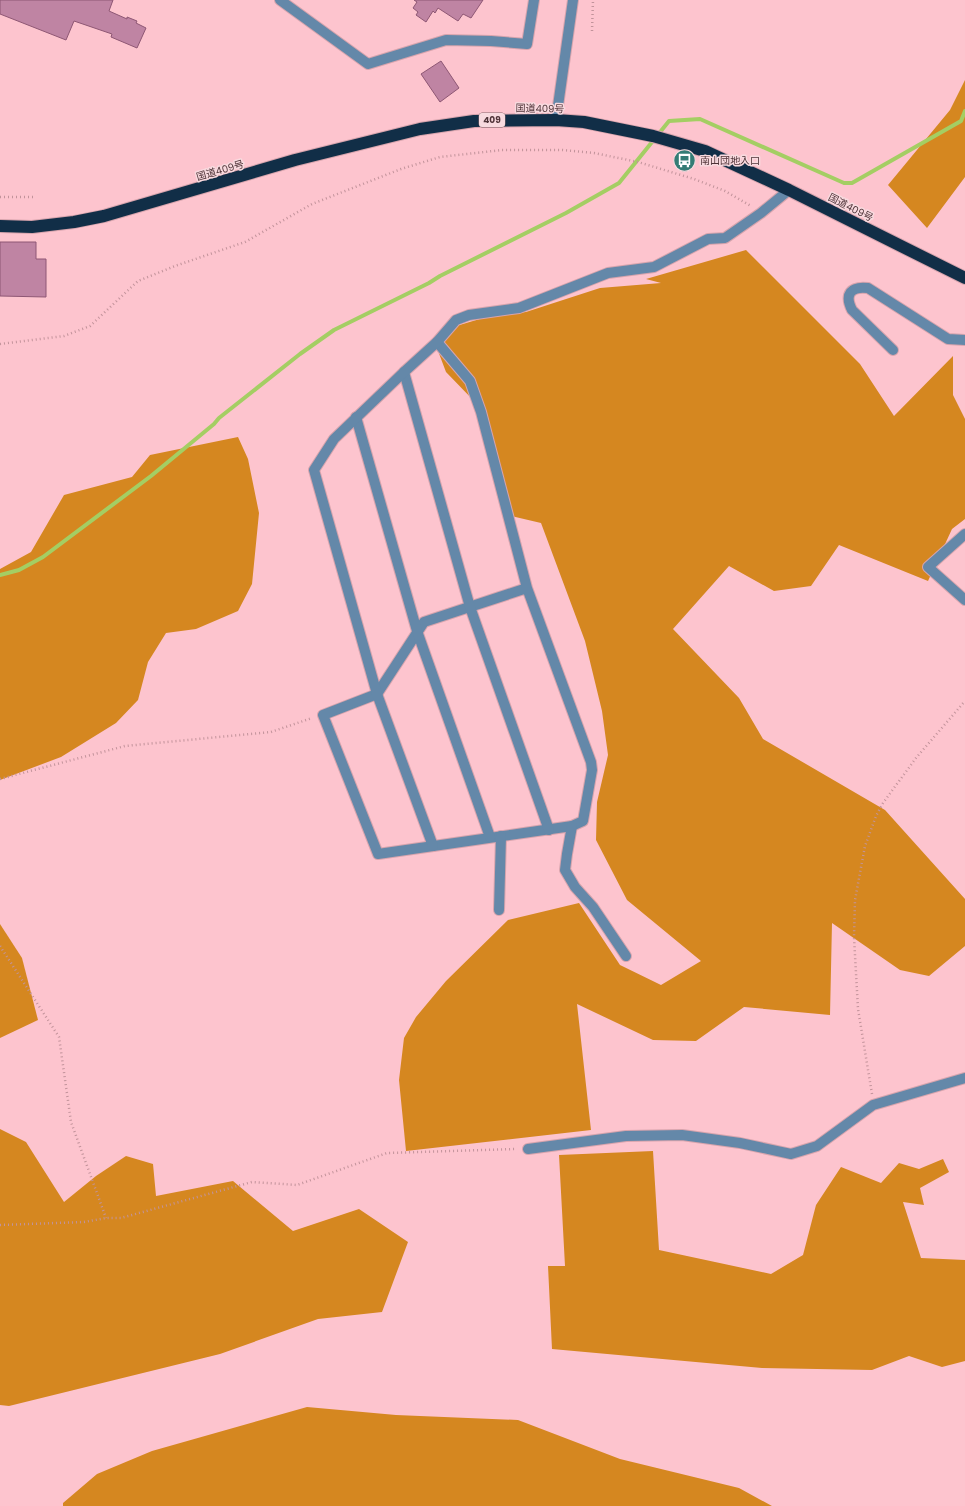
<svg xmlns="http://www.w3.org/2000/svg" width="965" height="1506" font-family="Poppins,'Noto Sans JP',sans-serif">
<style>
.forest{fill:#d58720}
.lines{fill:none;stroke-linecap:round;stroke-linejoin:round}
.stream{stroke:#a4ce63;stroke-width:4}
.building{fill:#bf84a3;stroke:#8e5774}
.minor-casing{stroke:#d7a4ad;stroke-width:12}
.highway-casing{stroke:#d7a4ad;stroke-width:14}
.path{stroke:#c2939b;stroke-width:2.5;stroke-dasharray:1 3;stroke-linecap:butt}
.minor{stroke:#6488a9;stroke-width:10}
.highway{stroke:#112e47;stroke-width:12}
.labels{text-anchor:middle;stroke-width:3;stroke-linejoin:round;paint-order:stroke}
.shield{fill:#f8dadf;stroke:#82656a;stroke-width:1}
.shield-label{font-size:9px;font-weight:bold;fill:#4f3338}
.street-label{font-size:10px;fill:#4f3338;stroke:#f8dadf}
.poi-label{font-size:10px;fill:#4f3338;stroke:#f8dadf;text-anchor:start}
</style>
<rect width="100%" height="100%" fill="#fdc4ce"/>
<g class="forest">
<polygon points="965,80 965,177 927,228 888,185 950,110"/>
<polygon points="746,250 860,364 894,416 953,356 953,395 965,419 965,519 952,529 928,581 839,545 811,586 774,591 729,566 673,629 739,698 763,739 885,810 965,899 965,946 929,976 900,970 832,923 830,1015 744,1007 696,1041 653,1040 577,1004 591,1130 406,1151 399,1080 404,1038 416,1017 446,981 508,920 579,903 620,965 661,985 701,961 627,900 596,840 597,802 608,755 602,711 585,641 541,523 503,514 475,402 446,372 435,343 453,327 493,315 526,312 600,288 661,283 646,279"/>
<polygon points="238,437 248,459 259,513 252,584 238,611 196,629 166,633 148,662 138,700 116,723 61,757 0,780 0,569 31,552 64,495 132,477 150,455"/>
<polygon points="0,924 22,958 38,1020 0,1038"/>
<polygon points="0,1129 26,1142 64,1202 96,1176 126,1156 153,1164 156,1196 233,1181 293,1231 359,1209 408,1242 382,1312 318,1319 220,1354 9,1406 0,1405"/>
<polygon points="653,1151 659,1250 771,1274 803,1255 816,1205 841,1167 881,1183 899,1163 919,1169 943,1159 949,1172 920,1188 924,1205 903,1202 921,1258 965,1260 965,1361 942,1367 909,1356 872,1370 762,1368 552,1349 548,1266 565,1266 559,1155"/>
<polygon points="307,1407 396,1415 518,1420 620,1459 739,1488 772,1506 63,1506 63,1503 97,1474 152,1451"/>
</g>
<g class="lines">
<polyline class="stream" points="0,575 19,570 43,557 151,476 214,424 219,418 300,354 334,330 429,283 440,276 566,213 619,183 669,121 700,119 844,183 852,183 961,121 965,111"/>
</g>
<g class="building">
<polygon points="0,0 113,0 109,11 127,19 127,17 137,21 136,23 146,28 137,48 111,37 112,34 74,21 66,40 0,14"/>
<polygon points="414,0 483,0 471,18 463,14 458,21 438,8 435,13 433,11 426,22 416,15 418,12 413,8 417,2"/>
<polygon points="441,61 459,88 440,102 421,74"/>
<polygon points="0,242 36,242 36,259 46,259 46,297 0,296"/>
</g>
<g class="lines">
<defs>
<g id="minor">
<polyline points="280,0 368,64 446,40 491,41 527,44 534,0"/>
<polyline points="556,120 573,0"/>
<polyline points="437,342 470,381 481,412 527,588 591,762 592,770 583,821 572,826 378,854 323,715 377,694 424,622 527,588"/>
<path d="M 893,350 L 852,310 C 844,294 851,286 868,288 L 948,339 L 965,340"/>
<polyline points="404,372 470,607 549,830"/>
<polyline points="356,417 417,631 490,837"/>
<polyline points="965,534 928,567 965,600"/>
<polyline points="572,826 567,854 565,870 575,887 593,907 626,956"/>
<polyline points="433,846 377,694 314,470 334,439 404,372 437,342 456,320 469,315 519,308 608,273 654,267 708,239 725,238 761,213 789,190"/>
<polyline points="499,910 501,836"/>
<polyline points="528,1149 626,1136 682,1135 740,1143 791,1154 817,1146 873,1105 965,1078"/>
</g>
<polyline id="highway" points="0,226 32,227 74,222 104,216 295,160 420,129 474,121 556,120 584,122 653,136 705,151 789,190 965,278"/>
</defs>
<use href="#minor" class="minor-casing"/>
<use href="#highway" class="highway-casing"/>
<g class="path">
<polyline points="592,31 593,0"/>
<polyline points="0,197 33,197"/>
<polyline points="0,344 64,336 90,326 138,281 175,266 245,242 312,204 401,169 440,157 502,150 563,150 594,153 638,162 694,179 725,191 751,206"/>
<polyline points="0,779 125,746 271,732 312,718"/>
<polyline points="0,946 59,1037 71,1122 106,1218"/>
<polyline points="872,1094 858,1009 854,937 855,900 865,846 876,816 883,803 916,758 965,701"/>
<polyline points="0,1225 84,1222 106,1218 121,1218 252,1182 297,1185 387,1153 517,1149"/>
</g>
<use href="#minor" class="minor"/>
<use href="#highway" class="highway"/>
</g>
<defs>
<symbol id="bus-disc" viewBox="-11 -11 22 22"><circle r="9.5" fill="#347c75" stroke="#f8dadf"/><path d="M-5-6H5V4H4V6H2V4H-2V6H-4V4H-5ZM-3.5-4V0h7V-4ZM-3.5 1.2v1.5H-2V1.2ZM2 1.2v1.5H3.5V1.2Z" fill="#fff"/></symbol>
</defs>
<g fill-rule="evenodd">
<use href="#bus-disc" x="672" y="148" width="25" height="25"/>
</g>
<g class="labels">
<rect class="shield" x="479" y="113" width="26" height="14" rx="3"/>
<g class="shield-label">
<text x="492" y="123">409</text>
</g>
<g class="street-label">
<text transform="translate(540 108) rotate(1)" y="4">国道409号</text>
<text transform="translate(220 170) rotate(-16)" y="4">国道409号</text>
<text transform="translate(851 207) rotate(27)" y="4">国道409号</text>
</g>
<g class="poi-label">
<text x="700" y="164">南山団地入口</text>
</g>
</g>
</svg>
